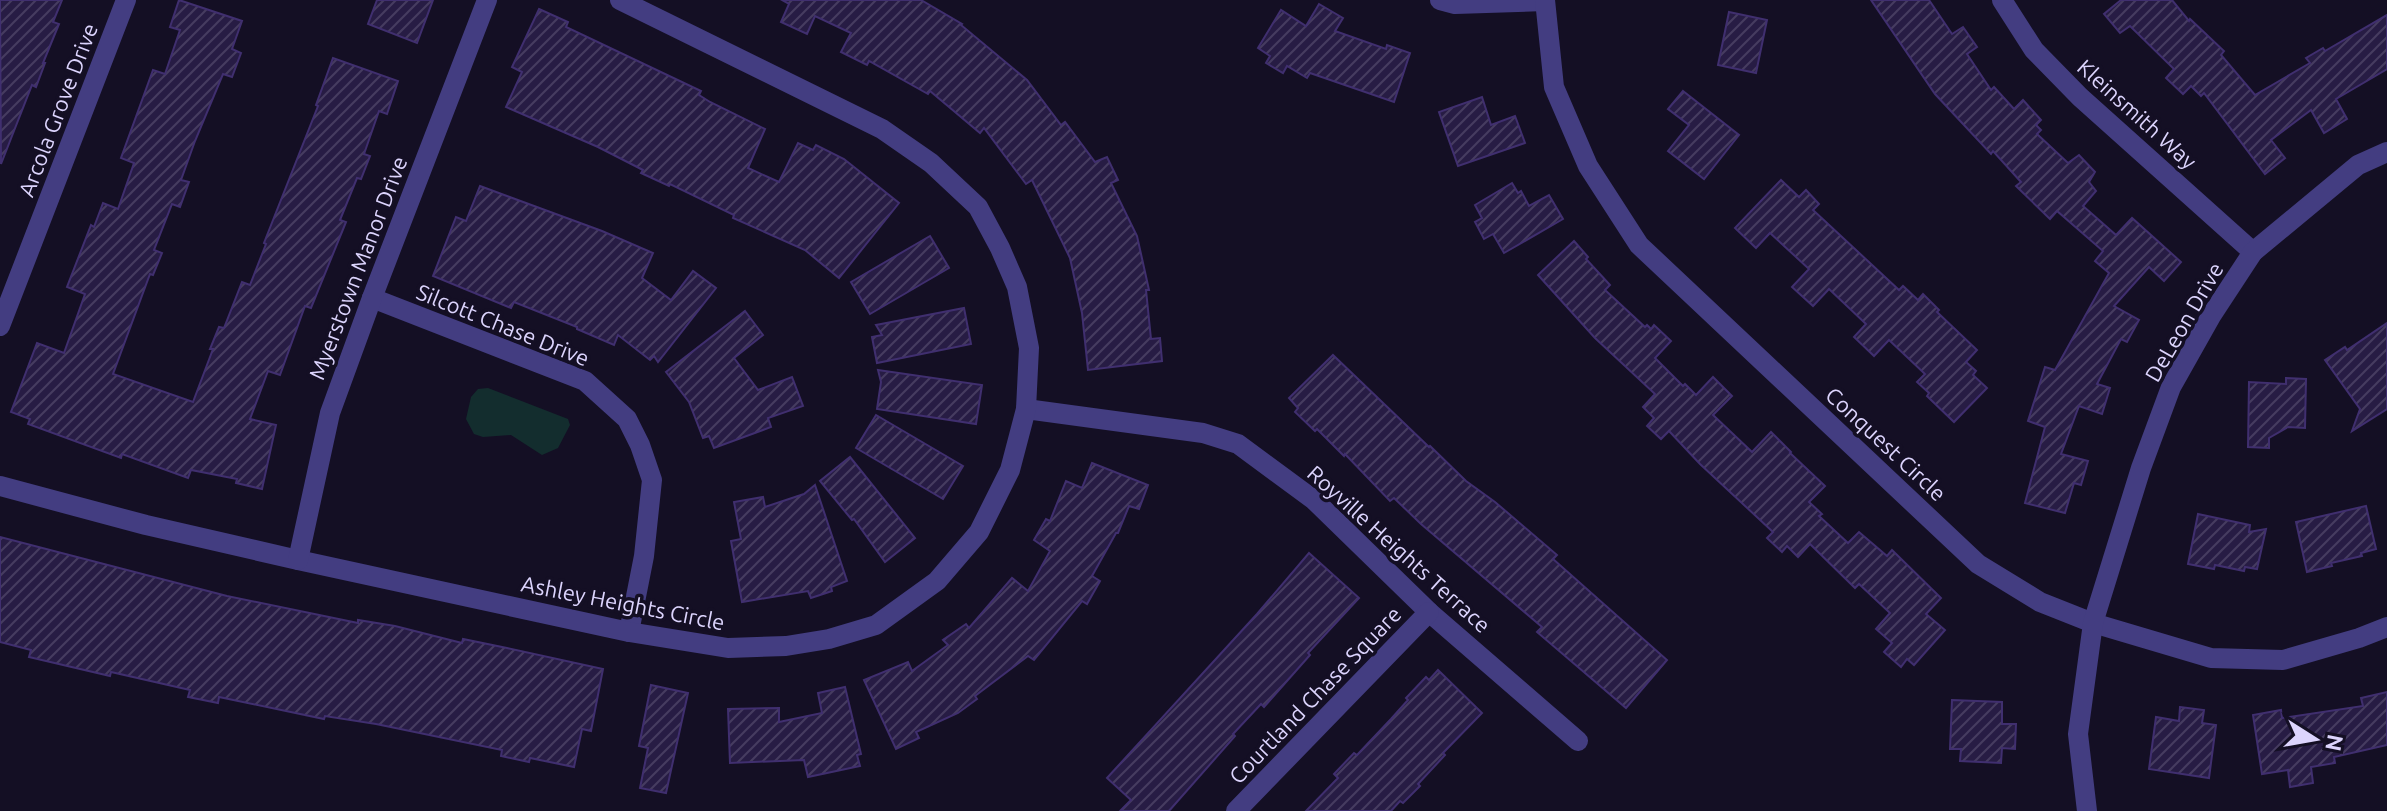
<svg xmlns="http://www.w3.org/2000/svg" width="2387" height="811" font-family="Ubuntu,sans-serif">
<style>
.green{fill:#132d2e}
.building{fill:url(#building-hatch);stroke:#402f6f;stroke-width:2}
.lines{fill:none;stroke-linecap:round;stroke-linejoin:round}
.street{stroke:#433d81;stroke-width:20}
.labels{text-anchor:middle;stroke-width:7;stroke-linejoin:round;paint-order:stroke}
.street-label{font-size:22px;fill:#dcd4fd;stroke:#140f24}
</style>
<defs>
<pattern id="building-hatch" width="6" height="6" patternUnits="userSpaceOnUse" patternTransform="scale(2)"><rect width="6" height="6" fill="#271c44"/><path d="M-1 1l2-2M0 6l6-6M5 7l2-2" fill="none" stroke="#463c60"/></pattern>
</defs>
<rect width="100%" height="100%" fill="#140f24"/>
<polygon class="green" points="488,388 568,419 570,425 558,448 542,455 511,435 483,437 474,434 466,419 471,397 478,389"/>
<g class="building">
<polygon points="0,0 62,0 53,22 59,24 43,63 45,63 36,87 32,85 1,164"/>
<polygon points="179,0 242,21 232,49 241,53 232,77 223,74 195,141 181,180 189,182 180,207 172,204 154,250 162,253 153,275 150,274 113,374 193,402 213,349 210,349 219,327 224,328 242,282 250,285 266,244 264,243 318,106 316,105 333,58 398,81 387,114 379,111 364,154 370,156 361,179 357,178 340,220 346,222 311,308 305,306 280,375 268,371 250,419 276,425 262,489 236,483 237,479 191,470 188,478 122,454 121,458 28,424 30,419 11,412 37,343 64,353 85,294 67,287 91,225 94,227 103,203 118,209 134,163 121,158 153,70 165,74 180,30 170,27"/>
<polygon points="377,0 433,0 417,43 368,24"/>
<polygon points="782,0 921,0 962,24 961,25 1027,80 1061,125 1065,122 1095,162 1107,157 1118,180 1111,183 1137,236 1149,290 1146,290 1151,339 1160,338 1162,361 1088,370 1082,313 1070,258 1032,180 1026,184 984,128 980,133 930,91 928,94 869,61 867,65 841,52 851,33 815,16 807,34 781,22 789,4"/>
<polygon points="1871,0 1929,0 1952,34 1963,27 1977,47 1967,54 1991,90 1994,87 2014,109 2023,100 2041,120 2036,125 2041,130 2037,134 2068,163 2079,155 2095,172 2089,182 2096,191 2083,206 2116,235 2132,218 2181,262 2164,281 2149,267 2114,306 2139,320 2127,342 2121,339 2097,384 2110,388 2102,414 2079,406 2061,454 2088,461 2081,485 2074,483 2065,513 2025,503 2045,427 2028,421 2045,367 2055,370 2109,273 2095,261 2103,251 2057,211 2050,219 2016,186 2021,182 1993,151 1991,154 1935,94"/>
<polygon points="2121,0 2172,0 2189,21 2190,19 2224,51 2221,55 2255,95 2310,63 2306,58 2323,48 2325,51 2387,15 2387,69 2336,99 2347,119 2324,133 2311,110 2271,140 2285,158 2265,174 2204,93 2201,96 2191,86 2183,94 2166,78 2174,69 2130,26 2120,33 2104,14"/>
<polygon points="1319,4 1343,18 1335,31 1386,49 1387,45 1410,53 1394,102 1310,73 1307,78 1287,66 1283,73 1266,63 1270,56 1258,48 1281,10 1306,26"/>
<polygon points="539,9 568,22 566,27 701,91 699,95 710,102 765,129 748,168 779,182 798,143 813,150 816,145 844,159 899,203 839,278 805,250 733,218 734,215 670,184 669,186 641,173 643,170 598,147 506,107 522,72 512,67"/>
<polygon points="1729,12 1767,20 1756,73 1718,65"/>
<polygon points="1683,91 1739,135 1704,179 1668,151 1689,125 1668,109"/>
<polygon points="1482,97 1491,125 1515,116 1525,143 1458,166 1439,112"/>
<polygon points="1781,180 1799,197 1806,190 1819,204 1813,210 1899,290 1903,286 1918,300 1923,294 1939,310 1937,312 1977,350 1966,362 1976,371 1973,375 1987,388 1954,422 1927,396 1929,393 1917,382 1925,374 1889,340 1874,356 1854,337 1866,324 1829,289 1813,306 1792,287 1809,269 1770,233 1756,248 1735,228"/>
<polygon points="1512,183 1518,193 1521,191 1529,206 1549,195 1563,219 1504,253 1493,234 1484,239 1475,222 1482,218 1475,205"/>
<polygon points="480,186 602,231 653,253 642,278 671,300 693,271 716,288 658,362 654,356 650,360 618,335 614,345 577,329 577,327 514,302 511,308 433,276 456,217 466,221"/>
<polygon points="930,236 949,268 870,314 851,282"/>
<polygon points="1574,241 1588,257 1586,259 1610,285 1605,290 1645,327 1647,325 1651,329 1654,325 1671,341 1655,358 1683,386 1685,384 1696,395 1713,377 1732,396 1713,415 1752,452 1771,432 1791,452 1790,453 1825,486 1809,502 1822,514 1819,516 1848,543 1859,532 1887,556 1892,550 1941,598 1926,614 1945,630 1914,665 1907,659 1901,667 1884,652 1892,643 1876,629 1890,613 1859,584 1855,588 1810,544 1798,557 1787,546 1782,552 1767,538 1773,532 1700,464 1669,431 1661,439 1647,426 1654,418 1643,407 1655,394 1595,338 1538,275"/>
<polygon points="964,308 971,344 877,363 872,337 882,335 876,325"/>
<polygon points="745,311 763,335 734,358 758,390 792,377 803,406 768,418 771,427 714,448 709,436 703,438 689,402 666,372"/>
<polygon points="2387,323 2387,409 2352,431 2360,409 2325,360 2345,347 2347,350"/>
<polygon points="1333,355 1429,447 1430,446 1466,481 1495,502 1557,555 1553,559 1667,660 1626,708 1537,632 1542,627 1421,524 1394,498 1390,501 1345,454 1344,456 1317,429 1315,431 1295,412 1298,408 1289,398"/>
<polygon points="878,370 982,385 976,424 877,409 881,382"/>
<polygon points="2286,378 2306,379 2305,428 2288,427 2269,438 2269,448 2248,447 2249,382 2286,384"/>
<polygon points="876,415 963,466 943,499 856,448"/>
<polygon points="850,457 915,538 885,562 854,519 852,520 820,481"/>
<polygon points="1092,463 1148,485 1139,509 1129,506 1118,533 1116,533 1092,576 1100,581 1087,604 1082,601 1034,660 1028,656 975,696 977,699 958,713 916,732 919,738 896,749 864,680 908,662 912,671 948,645 943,640 966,624 969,628 1012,578 1028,591 1050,551 1034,540 1046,519 1050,521 1066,481 1082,488"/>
<polygon points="815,485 847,581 831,587 832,591 811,598 808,591 742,602 731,541 741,539 734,502 763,497 765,507 804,494"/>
<polygon points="2366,506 2376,549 2361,553 2362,556 2331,563 2332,566 2307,572 2296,522"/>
<polygon points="2198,514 2250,525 2249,532 2266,529 2257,569 2245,567 2244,571 2215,565 2214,569 2188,564"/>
<polygon points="0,537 227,596 358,623 358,620 395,626 462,643 463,639 507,648 603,669 591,731 582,729 574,767 530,758 529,762 501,756 502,750 376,724 325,716 324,719 219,697 218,703 188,697 190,690 111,672 110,676 29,657 31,650 0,642"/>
<polygon points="1309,553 1359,598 1308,653 1310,655 1264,707 1261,704 1233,734 1235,736 1169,811 1120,811 1131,800 1107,778 1257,614"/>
<polygon points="1438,670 1482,713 1443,753 1445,755 1418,784 1420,786 1403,803 1400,801 1391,811 1306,811 1338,778 1334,774 1354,753 1357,755 1391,719 1408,700 1406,698 1426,677 1429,680"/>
<polygon points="651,685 688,693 666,793 640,788 648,748 639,746"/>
<polygon points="845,687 861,754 857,755 860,766 808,777 804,760 730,763 728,709 779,708 779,722 822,713 818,693"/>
<polygon points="2387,692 2387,745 2334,757 2335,763 2311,767 2313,783 2290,787 2288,770 2262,774 2253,715 2281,710 2282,718 2363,706 2361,698"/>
<polygon points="1952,700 2002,702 2002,724 2016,724 2015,749 2002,748 2001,763 1960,761 1961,749 1950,749"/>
<polygon points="2180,707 2204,710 2202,723 2216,725 2209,778 2149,769 2156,717 2179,721"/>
</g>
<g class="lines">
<g class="street">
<polyline points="1440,0 1455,4 1545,1"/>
<polyline points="1545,0 1554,87 1588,166 1639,245 1978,564 2040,602 2093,623 2211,658 2283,660 2359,638 2387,627"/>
<polyline points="2002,0 2034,50 2080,97 2253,252"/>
<polyline points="372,298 585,381 627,419 640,445 652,480 644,556 629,632"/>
<polyline points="0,326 126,0"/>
<polyline points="1026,409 1203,433 1238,444 1314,500 1429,612 1578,741"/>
<polyline points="0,486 146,525 298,560 629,632 728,648 786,646 829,639 876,625 937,581 979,532 1010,470 1026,409 1029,348 1017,287 1000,248 978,207 931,163 882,129 620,0"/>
<polyline points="298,560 330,413 372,298 487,0"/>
<polyline points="1236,811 1429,612"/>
<polyline points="2087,811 2078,734 2093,623 2141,468 2171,387 2211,316 2253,252 2358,165 2387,152"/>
</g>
</g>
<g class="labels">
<g class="street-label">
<text transform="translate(58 110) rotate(-69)" y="8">Arcola Grove Drive</text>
<text transform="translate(2137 114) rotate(42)" y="8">Kleinsmith Way</text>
<text transform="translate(358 268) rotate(-69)" y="8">Myerstown Manor Drive</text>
<text transform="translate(2184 322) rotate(-60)" y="8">DeLeon Drive</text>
<text transform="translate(503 325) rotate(22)" y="8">Silcott Chase Drive</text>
<text transform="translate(1886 444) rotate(43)" y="8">Conquest Circle</text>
<text transform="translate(1399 549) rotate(42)" y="8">Royville Heights Terrace</text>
<text transform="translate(623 603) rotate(11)" y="8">Ashley Heights Circle</text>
<text transform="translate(1315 695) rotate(-46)" y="8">Courtland Chase Square</text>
</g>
</g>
<g transform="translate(2315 739) rotate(101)" stroke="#140f24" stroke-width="6" paint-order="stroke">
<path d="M0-6L14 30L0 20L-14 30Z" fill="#dcd4fd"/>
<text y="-12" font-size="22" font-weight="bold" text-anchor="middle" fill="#dcd4fd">N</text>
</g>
</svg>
